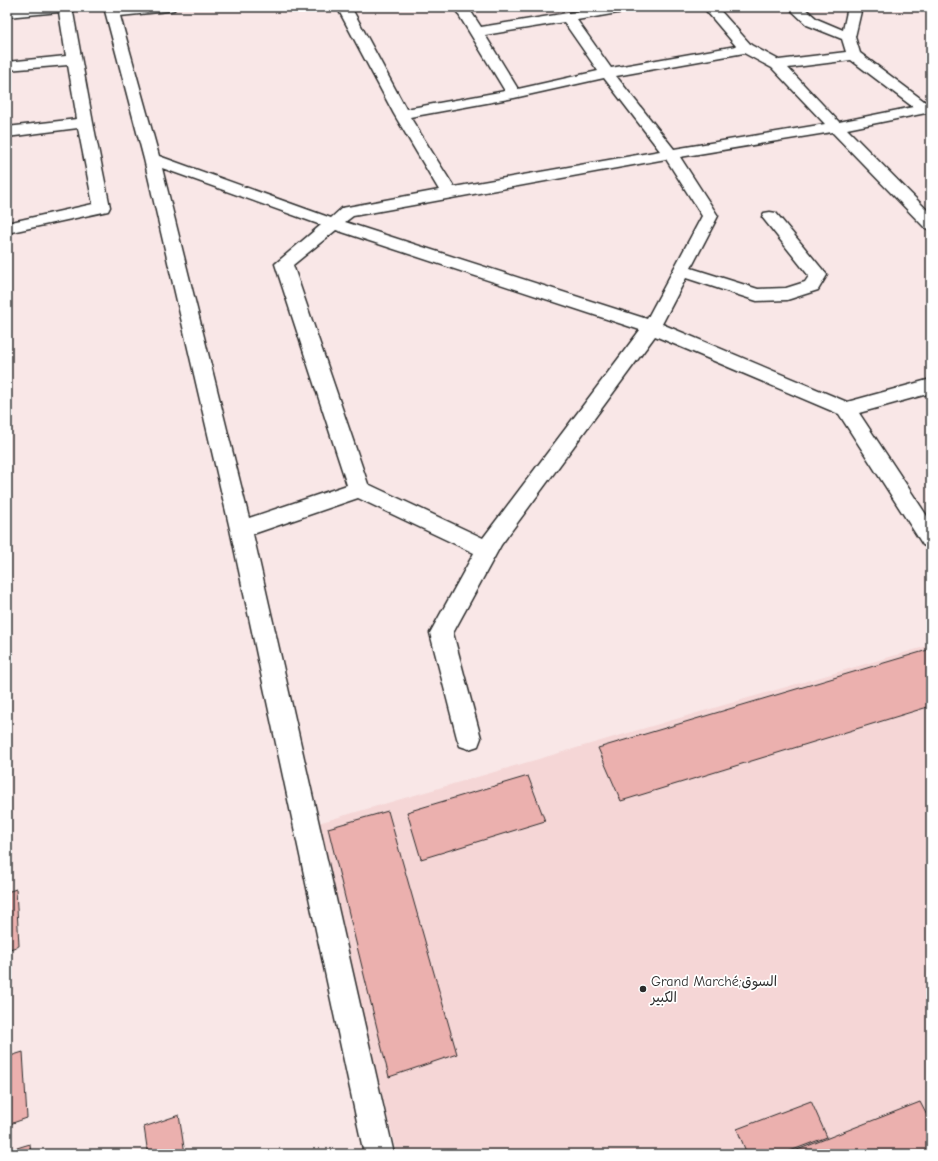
<svg xmlns="http://www.w3.org/2000/svg" width="938" height="1161" font-family="'Comic Neue','Playpen Sans Arabic',sans-serif">
<style>
.built{fill:#f5d6d6}
.building{fill:#ebb0ae;stroke:#2b2b2b}
.lines{fill:none;stroke-linecap:round;stroke-linejoin:round}
.minor-casing{stroke:#2b2b2b;stroke-width:3}
.minor{fill:#fff;fill-rule:evenodd}
.poi-dot{fill:#2b2b2b;stroke:#fff;stroke-width:1.5}
.labels{text-anchor:middle;stroke-width:3.5;stroke-linejoin:round;paint-order:stroke}
.near-poi-label{font-size:14px;fill:#2b2b2b;stroke:#fff;text-anchor:start}
</style>
<rect width="100%" height="100%" fill="#f9e7e7"/>
<filter id="ink" filterUnits="userSpaceOnUse"><feTurbulence type="fractalNoise" baseFrequency=".025" numOctaves="2"/><feDisplacementMap in="SourceGraphic" scale="8" xChannelSelector="R" yChannelSelector="G"/><feConvolveMatrix kernelMatrix="1 2 1 2 8 2 1 2 1" color-interpolation-filters="sRGB"/></filter>
<g filter="url(#ink)">
<polygon class="built" points="931,645 931,1154 397,1154 315,824"/>
<g class="building">
<polygon points="931,649 931,706 621,801 598,748"/>
<polygon points="528,776 545,821 421,859 407,812"/>
<polygon points="388,811 457,1054 389,1077 328,828"/>
<polygon points="16,889 19,946 7,950 7,892"/>
<polygon points="23,1052 27,1118 7,1125 7,1057"/>
<polygon points="811,1101 827,1137 782,1154 747,1154 737,1129"/>
<polygon points="920,1102 931,1123 931,1154 787,1154"/>
<polygon points="179,1115 185,1154 148,1154 144,1127"/>
<polygon points="30,1144 31,1154 7,1154 7,1151"/>
</g>
<g class="lines">
<defs>
<g id="minor">
<polygon points="26,7 72,7 93,123 110,207 108,211 7,233 7,223 93,204 78,128 7,137 7,127 77,119 68,65 7,70 7,62 66,56 59,12 7,17 7,9"/>
<path d="M 104,7 L 176,7 L 174,10 L 169,11 L 120,16 L 159,156 L 331,218 L 342,208 L 439,190 L 394,114 L 337,7 L 351,7 L 406,109 L 505,91 L 454,7 L 468,7 L 481,27 L 605,7 L 636,7 L 634,10 L 629,11 L 577,20 L 611,68 L 736,46 L 703,7 L 717,7 L 751,45 L 779,60 L 846,52 L 842,39 L 807,25 L 788,7 L 803,7 L 817,19 L 843,30 L 848,7 L 862,7 L 855,37 L 860,53 L 928,104 L 931,104 L 931,112 L 847,129 L 931,214 L 931,229 L 925,228 L 832,132 L 680,157 L 718,216 L 691,268 L 758,289 L 786,288 L 805,282 L 809,276 L 762,217 L 764,213 L 770,212 L 776,213 L 827,275 L 818,290 L 787,300 L 757,301 L 686,278 L 662,324 L 847,402 L 931,379 L 931,393 L 859,413 L 931,522 L 931,548 L 923,545 L 839,414 L 655,336 L 501,545 L 453,633 L 481,738 L 478,746 L 469,749 L 460,746 L 457,738 L 430,633 L 474,553 L 358,498 L 253,534 L 394,1154 L 364,1154 L 230,529 L 144,159 ZM 564,22 L 598,71 L 518,89 L 485,35 ZM 744,53 L 772,68 L 825,124 L 674,149 L 616,76 ZM 851,60 L 913,107 L 839,122 L 788,68 ZM 604,78 L 660,151 L 454,187 L 410,117 L 514,98 ZM 666,159 L 702,216 L 647,319 L 345,222 L 353,216 ZM 162,168 L 321,225 L 275,264 L 347,485 L 249,518 ZM 336,230 L 640,330 L 483,538 L 368,484 L 293,265 Z"/>
</g>
</defs>
<use href="#minor" class="minor-casing"/>
<use href="#minor" class="minor"/>
</g>
</g>
<circle class="poi-dot" cx="643" cy="989" r="4"/>
<g class="labels">
<g class="near-poi-label">
<text x="651" y="986">Grand Marché;السوق<tspan x="651" dy="16">الكبير</tspan></text>
</g>
</g>
<rect width="938" height="1161" fill="none" stroke="#fff" stroke-width="24"/>
<rect x="12" y="12" width="914" height="1137" fill="none" stroke="#2b2b2b" stroke-width="1.5" filter="url(#ink)"/>
</svg>
